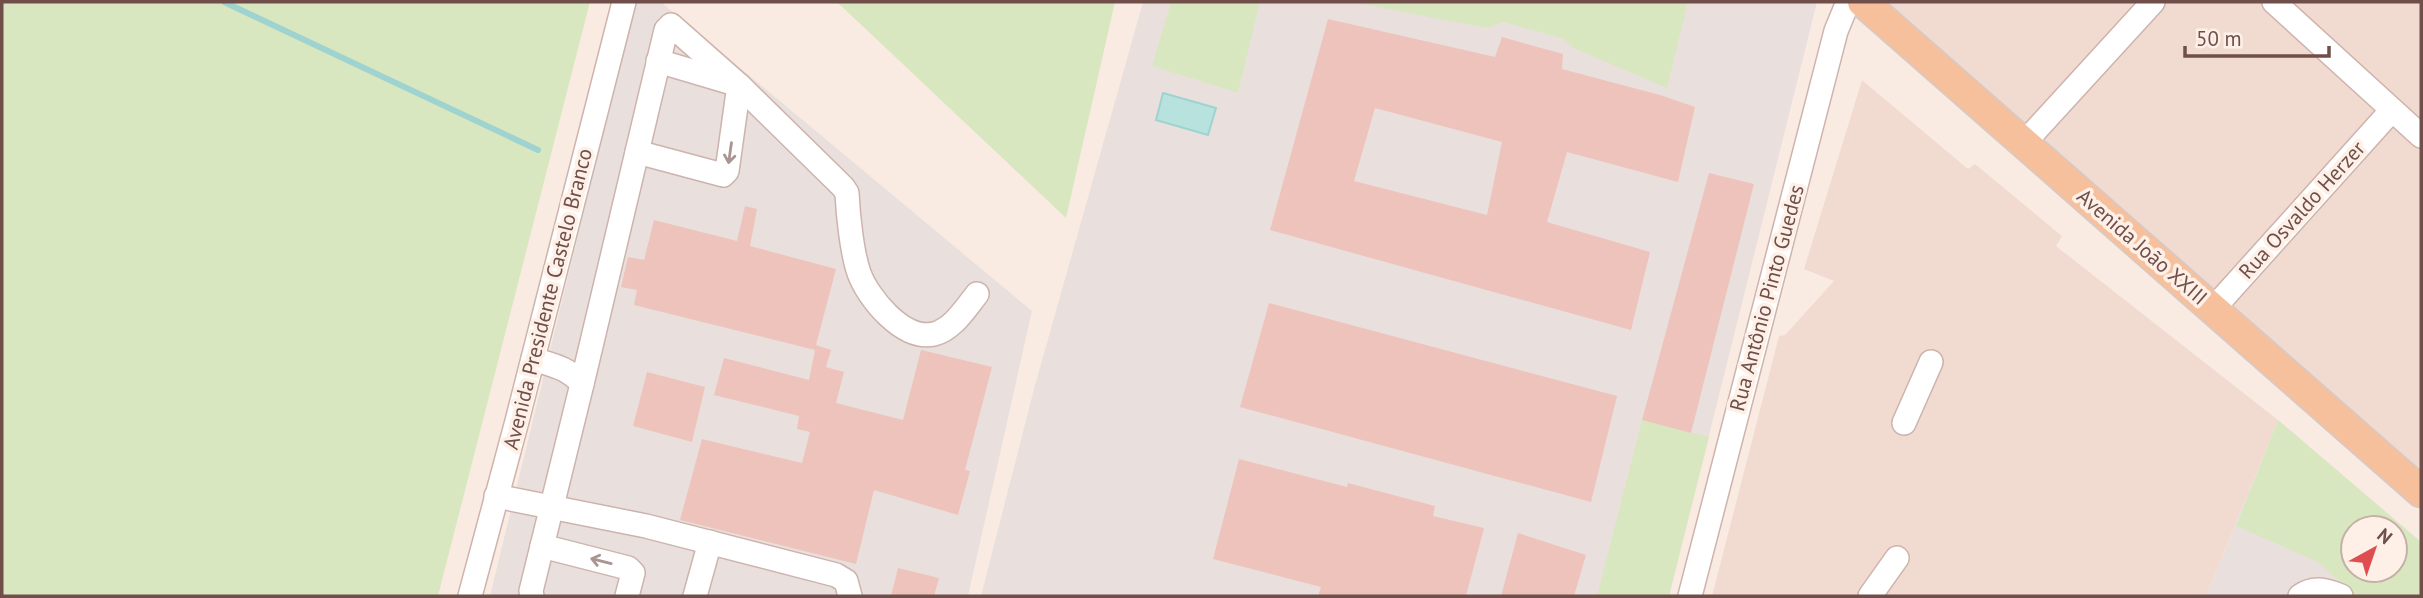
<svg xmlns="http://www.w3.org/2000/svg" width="2423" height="598" font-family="'PT Sans',sans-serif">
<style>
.residential{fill:#f1dbd1}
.industrial{fill:#e9e0dd;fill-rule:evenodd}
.green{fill:#d9e7c1;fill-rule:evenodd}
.water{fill:#b8e2de;stroke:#9fd3cf;stroke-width:2}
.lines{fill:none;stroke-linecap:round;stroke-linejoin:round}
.stream{stroke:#9fd3cf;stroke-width:6}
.building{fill:#eec3bb;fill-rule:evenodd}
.minor-casing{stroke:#cdb3ac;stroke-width:26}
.major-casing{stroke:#d4cac9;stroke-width:33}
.minor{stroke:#fff;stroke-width:23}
.major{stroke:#f6c09d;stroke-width:30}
.oneway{stroke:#a99592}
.labels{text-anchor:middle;stroke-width:7;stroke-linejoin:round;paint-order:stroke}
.street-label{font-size:21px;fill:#704f4a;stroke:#fef0e7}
</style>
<rect width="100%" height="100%" fill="#faebe2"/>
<g class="residential">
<polygon points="1848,2 2421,2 2421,505"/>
<polygon points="1862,80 1968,169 1975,164 2062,236 2056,246 2278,420 2206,596 1712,596 1779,336 1785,335 1834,281 1804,269"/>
</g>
<g class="industrial">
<polygon points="635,2 661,2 1032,311 968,596 490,596"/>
<polygon points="1143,2 1817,2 1669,596 981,596 1034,389"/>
<path d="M 2278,420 L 2421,542 L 2421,596 L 2206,596 ZM 2353,528 L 2395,528 L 2395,570 L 2353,570 Z"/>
</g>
<g class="green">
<polygon points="2,2 590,2 438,596 2,596"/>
<polygon points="837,2 1115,2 1066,218"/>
<polygon points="1171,2 1260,2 1238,93 1152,66"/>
<polygon points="1352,2 1688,2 1667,88 1573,48 1564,39 1503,22 1487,28"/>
<polygon points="1642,420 1709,437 1669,596 1597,596"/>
<path d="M 2278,420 L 2421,542 L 2421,596 L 2355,596 L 2318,562 L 2236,526 ZM 2353,528 L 2395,528 L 2395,570 L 2353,570 Z"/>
</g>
<polygon class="water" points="1163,93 1216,108 1208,135 1156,120"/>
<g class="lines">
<polyline class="stream" points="224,2 538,150"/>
</g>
<g class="building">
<path d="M 1328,19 L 1495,57 L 1502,37 L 1563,54 L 1562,69 L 1660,95 L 1695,107 L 1678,182 L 1567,152 L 1547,222 L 1650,252 L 1631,330 L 1270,230 ZM 1375,108 L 1502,142 L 1487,215 L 1354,181 Z"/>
<polygon points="1709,173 1754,184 1691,433 1642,420"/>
<polygon points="745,206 757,209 750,246 836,269 816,345 831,350 826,367 844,372 836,403 903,420 921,350 992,367 965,470 970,471 958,515 874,490 856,564 680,520 702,439 802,463 810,432 797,429 799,416 714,395 724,358 809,380 815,350 634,305 637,290 621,287 628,257 644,260 654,220 737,241"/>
<polygon points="1269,303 1617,396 1591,502 1240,407"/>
<polygon points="647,372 705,387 692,442 633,426"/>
<polygon points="1239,459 1347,487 1348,483 1435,506 1433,516 1484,528 1466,596 1318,596 1321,587 1213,559"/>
<polygon points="1518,533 1586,555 1574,596 1501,596"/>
<polygon points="898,568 939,578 934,596 891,596"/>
</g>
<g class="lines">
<defs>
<g id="minor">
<polyline points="2274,2 2421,136"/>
<polyline points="2024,143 2153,2"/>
<polyline points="637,152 723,175 727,171 739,85 658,61"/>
<polyline points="2213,309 2392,110"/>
<path d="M 582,384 L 666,30 L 671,25 L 739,85 L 843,187 L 847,193 C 848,215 852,253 859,273 C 868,298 903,341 934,334 C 953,329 965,309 977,294"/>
<polyline points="1904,423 1931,362"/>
<polyline points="496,496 646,526 836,575 846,581 850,596"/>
<polyline points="542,546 628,568 633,573 627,596"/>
<polyline points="470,596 517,421 624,2"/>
<path d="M 532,596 L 531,591 L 582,384 C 569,368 552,365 533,359"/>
<polyline points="695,596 710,542"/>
<polyline points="1690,596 1836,31 1848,2"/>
<polyline points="1870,596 1897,558"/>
<path d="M 2300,596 C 2314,586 2326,590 2341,596"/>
</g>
<polyline id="major" points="1863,2 2421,492"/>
</defs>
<use href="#minor" class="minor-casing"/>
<use href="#major" class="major-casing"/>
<use href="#minor" class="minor"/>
<use href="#major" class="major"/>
</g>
<defs><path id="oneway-shaft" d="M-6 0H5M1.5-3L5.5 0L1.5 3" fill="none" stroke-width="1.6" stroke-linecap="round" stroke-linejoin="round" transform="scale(1.75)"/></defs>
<g class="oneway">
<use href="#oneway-shaft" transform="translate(730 153) rotate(98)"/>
<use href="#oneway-shaft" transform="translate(601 561) rotate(-166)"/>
</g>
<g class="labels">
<g class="street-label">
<text transform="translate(2302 210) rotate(-48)" y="7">Rua Osvaldo Herzer</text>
<text transform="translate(2142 247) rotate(41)" y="7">Avenida João XXIII</text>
<text transform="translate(1767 298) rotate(-75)" y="7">Rua Antônio Pinto Guedes</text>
<text transform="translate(548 299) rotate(-76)" y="7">Avenida Presidente Castelo Branco</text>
</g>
</g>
<rect width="2423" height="598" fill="none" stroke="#704f4a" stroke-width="7"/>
<g transform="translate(2374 549) rotate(40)"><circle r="33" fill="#fef0e7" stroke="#c5b0a8" stroke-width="2"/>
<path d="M0-5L12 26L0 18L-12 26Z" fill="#de4d4f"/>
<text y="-10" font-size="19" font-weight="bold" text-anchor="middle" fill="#704f4a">N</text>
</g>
<path d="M2185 46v10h144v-10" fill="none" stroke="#704f4a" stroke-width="3.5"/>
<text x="2196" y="46" font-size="21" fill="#704f4a" stroke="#fef0e7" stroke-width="5" paint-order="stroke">50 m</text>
</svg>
